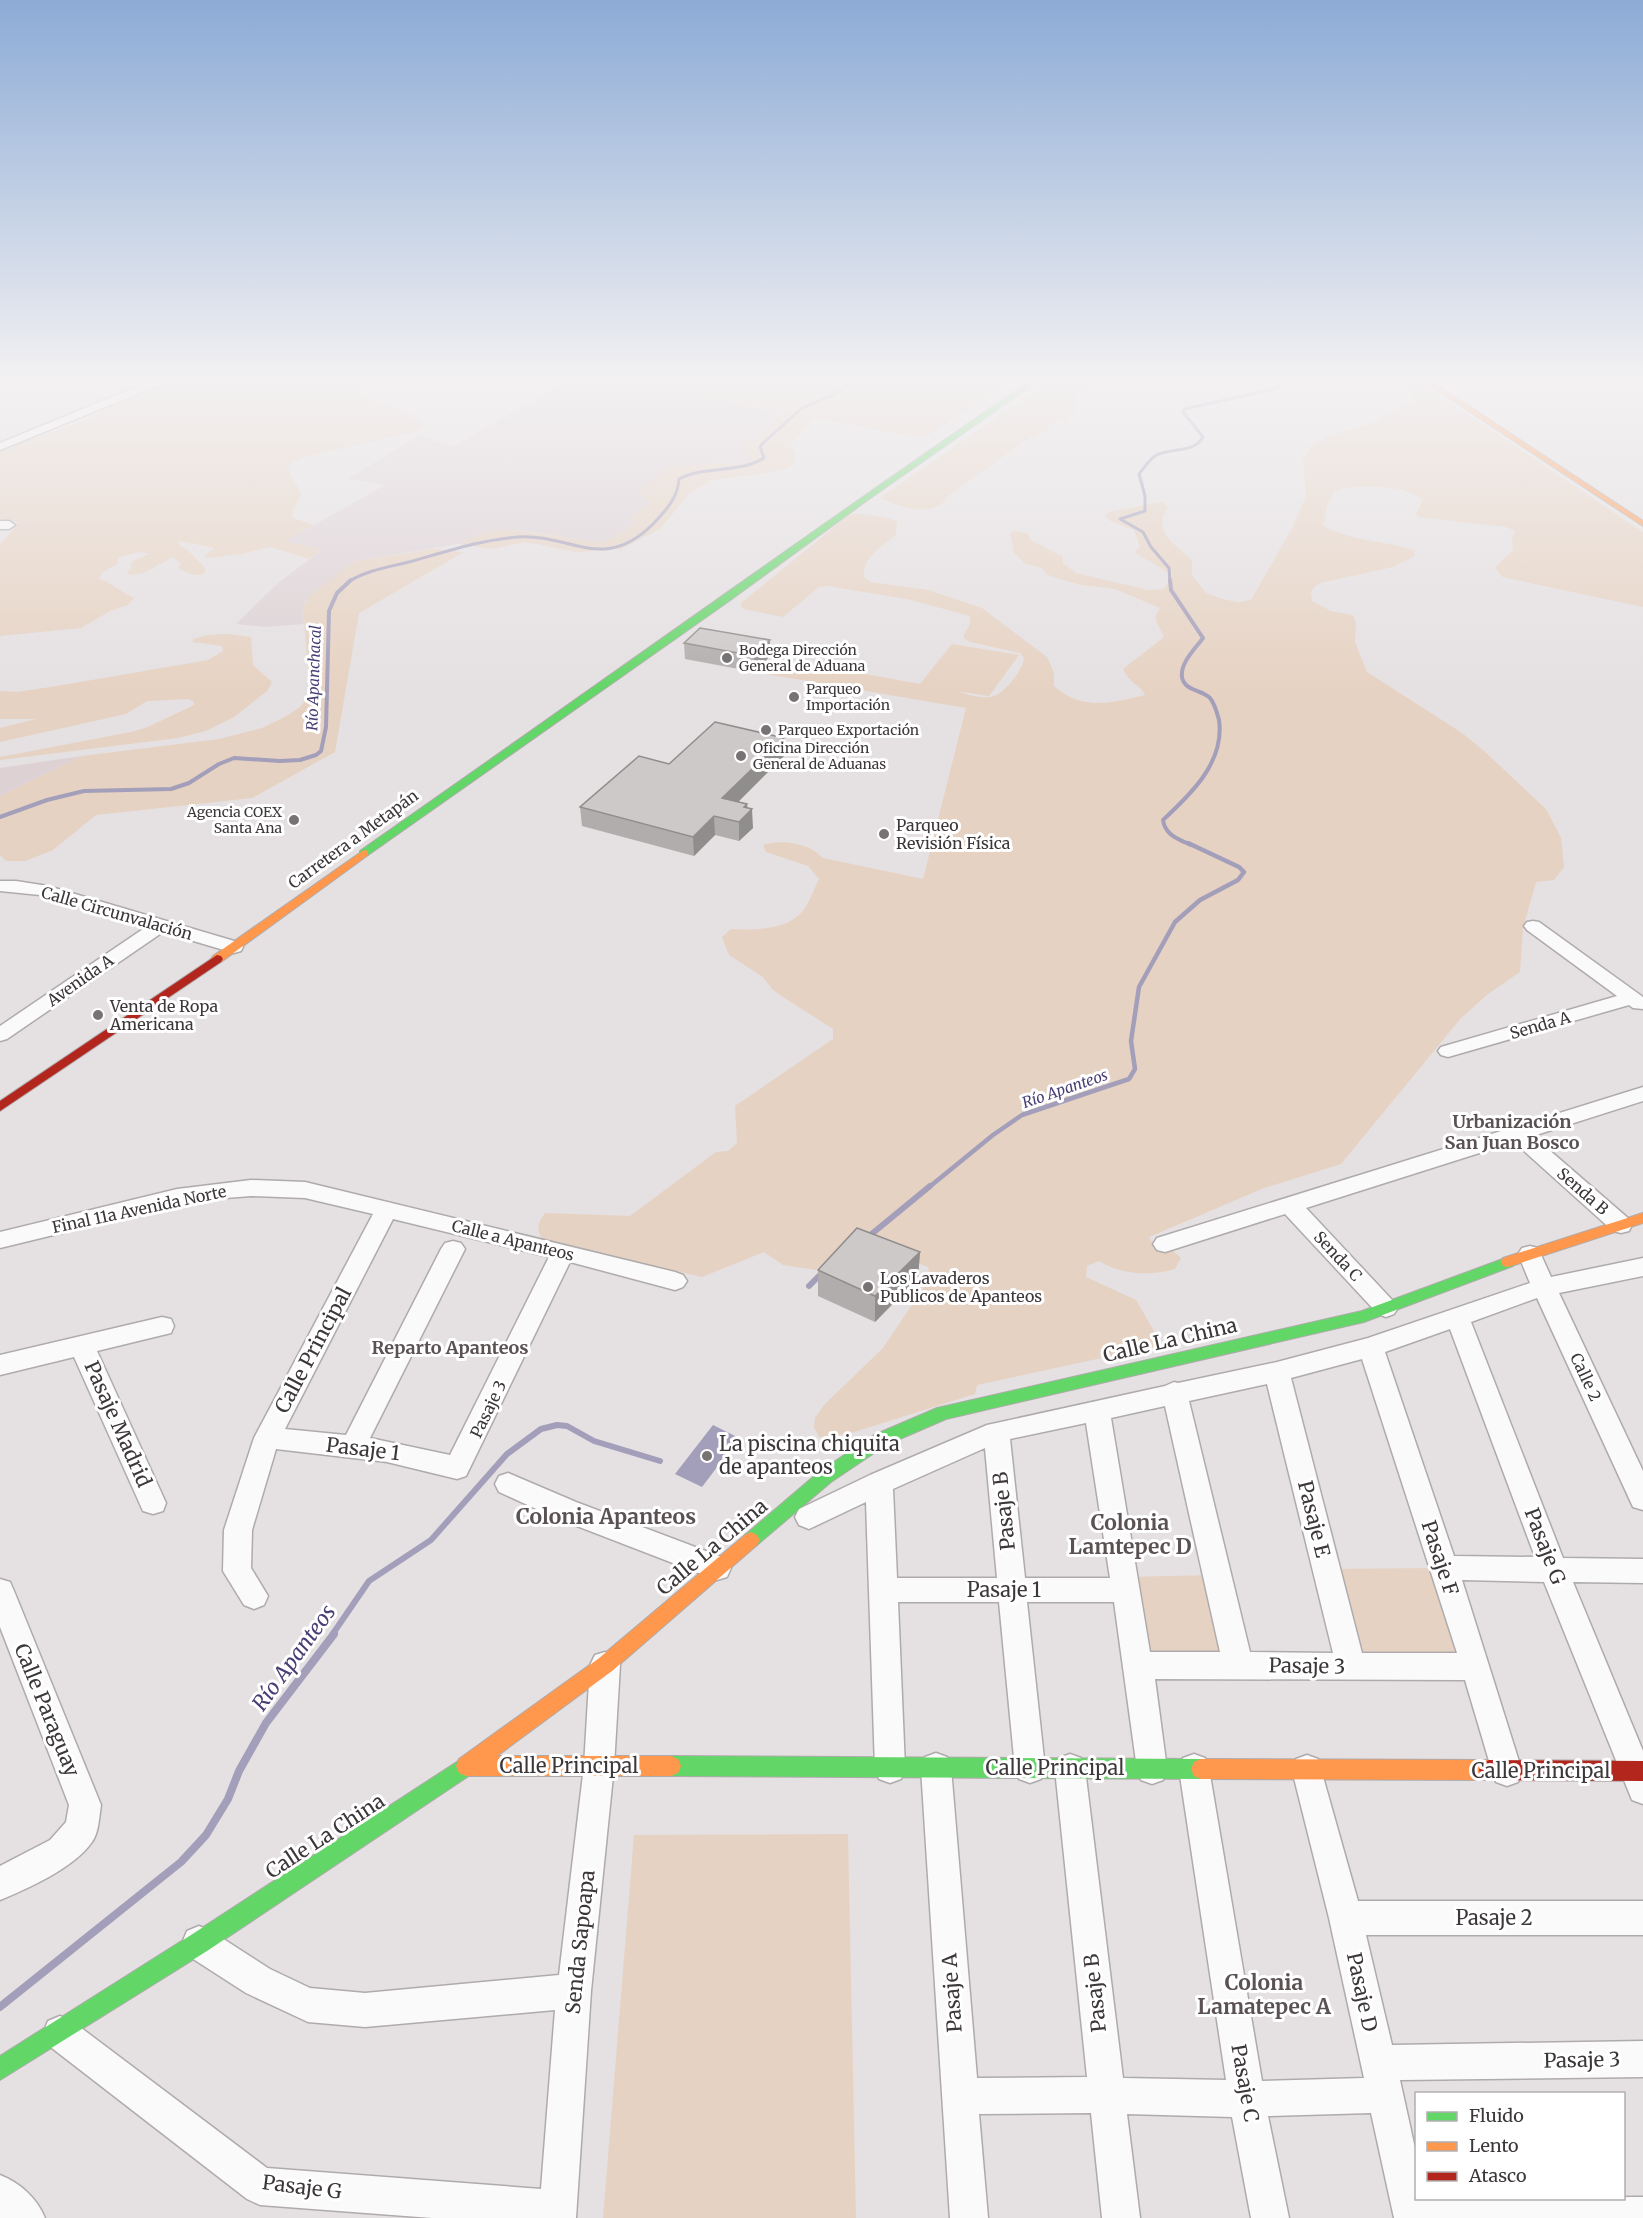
<svg xmlns="http://www.w3.org/2000/svg" width="1643" height="2218" font-family="Merriweather,serif">
<style>
.built{fill:#ddd1d4}
.green{fill:#e6d2c2}
.water{fill:#a39eba}
.lines{fill:none;stroke-linecap:round;stroke-linejoin:round}
.stream-far4{stroke:#a39eba;stroke-width:3}
.stream-far3{stroke:#a39eba;stroke-width:4}
.stream-far2{stroke:#a39eba;stroke-width:4.5}
.stream-far1{stroke:#a39eba;stroke-width:6}
.stream{stroke:#a39eba;stroke-width:8}
.street-casing{stroke:#afabac;stroke-width:3}
.fast-casing{stroke:#afabac;stroke-width:2}
.slow-casing{stroke:#afabac;stroke-width:2}
.jam-casing{stroke:#afabac;stroke-width:2}
.street{fill:#fbfafa;fill-rule:evenodd}
.fast{fill:#63d668;fill-rule:evenodd}
.slow{fill:#ff974d;fill-rule:evenodd}
.jam{fill:#b3261e;fill-rule:evenodd}
.wall{fill:#b1adad}
.shaded-wall{fill:#908d8d}
.building{fill:#cec9c9;stroke:#908d8d;stroke-width:1.5}
.poi-dot{fill:#777274;stroke:#fff;stroke-width:2}
.labels{text-anchor:middle;stroke-width:6;stroke-linejoin:round;paint-order:stroke}
.far-poi-label{font-size:14px;fill:#3c3739;stroke:#fff;text-anchor:start}
.far-water-label{font-size:15px;font-style:italic;fill:#483d74;stroke:#fff}
.poi-label{font-size:16px;fill:#3c3739;stroke:#fff;text-anchor:start}
.street-label{font-size:16px;fill:#3c3739;stroke:#fff}
.neighbourhood-label{font-size:18px;font-weight:bold;fill:#5a5153;stroke:#fff}
.near-street-label{font-size:20px;fill:#3c3739;stroke:#fff}
.near-poi-label{font-size:20px;fill:#3c3739;stroke:#fff;text-anchor:start}
.near-neighbourhood-label{font-size:21px;font-weight:bold;fill:#5a5153;stroke:#fff}
.near-water-label{font-size:21px;font-style:italic;fill:#483d74;stroke:#fff}
</style>
<rect width="100%" height="100%" fill="#e5e0e1"/>
<g class="built">
<polygon points="571,379 600,379 784,412 758,441 754,462 671,466 636,494 647,496 652,501 631,519 638,520 621,535 600,543 520,530 485,532 458,544 355,561 306,600 303,608 304,624 265,627 236,624 278,583 322,550 284,542 385,485 348,479 418,436 454,446"/>
<polygon points="82,756 0,796 0,768"/>
</g>
<g class="green">
<path d="M 212,379 L 371,380 L 358,391 L 361,397 L 401,409 L 427,425 L 414,432 L 305,457 L 288,465 C 288,476 297,484 301,494 L 293,512 L 293,518 L 314,525 L 285,542 L 322,549 L 309,559 L 270,547 L 241,554 L 208,558 L 204,556 L 215,548 L 179,541 L 180,546 L 188,550 L 205,568 L 205,573 C 195,578 187,573 178,568 L 181,564 L 173,557 L 144,573 L 130,575 L 127,572 L 131,568 L 131,562 L 149,554 C 138,550 129,555 118,558 L 118,564 L 103,572 L 99,579 C 112,582 121,593 134,598 L 128,605 L 110,611 L 81,628 L 0,636 L 0,544 L 19,523 L 0,518 L 0,451 L 82,421 L 125,400 L 117,401 L 149,388 L 168,384 Z"/>
<polygon points="600,379 1016,379 923,438 814,418 790,445 795,452 795,462 787,468 767,473 711,480 689,494 660,529 621,549 576,552 525,542 492,549 458,544 485,532 509,529 600,543 620,535 637,521 630,519 652,501 643,499 646,496 635,494 671,466 754,462 741,443 758,441 783,412"/>
<path d="M 1052,379 L 1119,380 L 1078,394 C 1075,400 1076,403 1075,409 C 1073,419 1058,421 1050,425 L 1047,431 L 1026,440 L 948,496 C 935,520 899,506 880,498 Z"/>
<path d="M 1393,379 L 1415,379 L 1643,532 L 1643,607 L 1502,577 L 1495,567 L 1513,550 L 1512,538 L 1515,531 L 1506,527 L 1418,517 L 1416,513 L 1423,500 C 1404,484 1358,484 1335,491 L 1328,503 L 1323,525 C 1345,540 1387,541 1413,550 L 1415,556 L 1393,567 L 1324,582 L 1315,586 L 1311,592 L 1312,601 L 1331,611 L 1353,615 L 1356,623 L 1355,642 L 1367,672 L 1462,733 L 1484,751 L 1546,809 L 1561,838 L 1564,867 L 1554,880 L 1536,882 L 1523,928 L 1520,972 L 1488,994 L 1461,1018 L 1341,1164 L 1264,1188 L 1149,1237 L 1153,1244 L 1172,1250 L 1181,1258 L 1175,1269 C 1149,1276 1122,1275 1099,1261 L 1087,1266 L 1086,1277 L 1136,1300 L 1162,1345 L 977,1385 L 975,1394 L 848,1434 L 819,1437 L 814,1427 L 815,1418 L 824,1405 L 883,1348 L 930,1278 L 928,1267 L 878,1248 L 838,1249 L 816,1270 L 783,1265 L 764,1252 L 702,1277 L 542,1239 C 536,1228 538,1223 545,1213 L 630,1216 L 716,1152 L 728,1151 L 737,1143 L 735,1106 L 833,1039 L 833,1029 L 786,999 L 772,989 L 763,977 L 729,955 L 722,937 L 731,929 C 753,930 785,931 802,912 C 809,904 814,889 819,879 L 808,866 L 766,852 L 763,845 C 782,839 809,843 823,858 L 923,879 L 966,708 L 761,673 L 761,671 L 784,662 L 799,662 L 920,684 L 952,644 L 1019,655 L 989,696 L 957,691 C 966,694 980,699 991,697 C 1004,695 1023,670 1024,658 L 1020,653 L 970,642 L 963,637 L 970,624 L 970,616 L 907,599 L 827,586 L 819,587 L 783,617 L 744,609 L 741,607 L 741,603 L 849,515 C 864,512 882,517 897,521 L 896,535 C 883,546 862,557 864,577 L 870,582 L 928,590 L 982,608 L 1047,657 L 1054,673 L 1054,686 C 1081,711 1112,703 1145,695 C 1142,686 1130,684 1123,669 L 1164,637 L 1155,618 L 1160,608 L 1115,589 L 1081,585 L 1056,578 L 1046,574 L 1042,568 L 1026,564 L 1014,553 L 1010,534 L 1013,531 L 1027,533 L 1031,540 L 1063,557 L 1063,563 L 1076,573 L 1148,590 L 1164,589 L 1173,575 L 1134,552 L 1140,547 L 1134,530 L 1110,521 L 1105,516 L 1109,512 L 1161,502 L 1168,506 C 1167,509 1165,512 1164,515 C 1156,535 1180,548 1192,560 L 1192,575 L 1206,593 L 1222,599 L 1238,602 L 1251,600 L 1292,528 L 1306,496 L 1303,460 L 1310,447 L 1325,437 L 1371,424 L 1413,399 L 1412,393 Z"/>
<polygon points="433,549 464,552 359,613 335,752 252,798 96,815 53,850 25,861 6,861 0,855 0,796 82,756 219,739 262,728 285,717 300,707 306,700 312,684 309,679 303,608 309,596 355,561"/>
<polygon points="227,634 251,637 253,665 272,682 267,691 234,717 206,731 178,738 0,760 0,757 131,732 148,727 194,705 193,701 188,699 147,701 126,714 0,742 0,728 36,719 0,719 0,691 17,692 57,686 208,660 223,651 222,646 193,642 193,639 207,635"/>
<polygon points="1443,1568 1476,1667 1351,1667 1326,1569"/>
<polygon points="1217,1575 1238,1665 1138,1665 1124,1577"/>
<polygon points="848,1834 856,2218 603,2218 634,1835"/>
</g>
<polygon class="water" points="713,1425 739,1438 702,1487 675,1474"/>
<g class="lines">
<g class="stream-far4">
<polyline points="0,380 55,379"/>
<path d="M 348,582 C 367,570 389,567 409,562 C 445,552 480,540 517,537 C 571,533 604,575 655,522 C 667,509 678,497 679,479 C 706,465 738,474 764,458 L 760,447 L 762,444 L 802,408 L 833,395 L 855,379"/>
<path d="M 1170,582 L 1169,568 L 1151,547 L 1143,532 L 1120,519 L 1145,511 L 1145,496 L 1139,474 C 1144,468 1148,461 1155,456 C 1170,447 1194,454 1203,437 L 1183,412 L 1184,409 L 1274,389 L 1289,379"/>
</g>
<g class="stream-far3">
<path d="M 1170,580 L 1171,590 L 1203,638 C 1195,649 1180,663 1182,677 C 1184,691 1203,690 1210,698 C 1215,704 1217,713 1219,720 C 1225,762 1191,794 1163,820 C 1165,835 1178,839 1191,845"/>
<polyline points="0,817 47,800 84,791 171,789 189,783 219,764 234,758 280,761 300,760 316,755 321,751 326,727 329,611 337,593 351,580"/>
</g>
<polyline class="stream-far2" points="928,1188 993,1135 1022,1115 1129,1079 1135,1069 1131,1041 1139,987 1175,922 1200,900 1238,880 1244,872 1239,867 1188,843"/>
<g class="stream-far1">
<polyline points="868,1237 930,1186"/>
<polyline points="809,1286 823,1272"/>
<polyline points="332,1635 369,1581 431,1540 507,1454 541,1429 557,1425 567,1426 594,1441 660,1461"/>
</g>
<polyline class="stream" points="0,2007 181,1862 206,1835 228,1799 239,1771 266,1723 334,1634"/>
<defs>
<g id="street">
<polygon points="169,379 197,379 152,388 0,450 0,443 146,383"/>
<polygon points="0,521 9,521 15,525 9,529 0,529"/>
<polygon points="0,881 16,881 48,886 241,943 243,947 241,951 234,953 163,932 7,1039 0,1041 0,1026 146,927 40,895 0,891"/>
<polygon points="1533,921 1539,922 1643,997 1643,1009 1633,1008 1629,1005 1455,1055 1448,1057 1441,1055 1438,1051 1441,1047 1617,996 1527,930 1524,926 1527,922"/>
<polygon points="1643,1087 1643,1101 1533,1136 1629,1219 1632,1225 1629,1231 1621,1233 1613,1231 1514,1142 1306,1208 1394,1302 1398,1308 1394,1314 1386,1317 1378,1314 1285,1214 1165,1252 1157,1250 1153,1244 1157,1238"/>
<path d="M 251,1180 L 305,1182 L 675,1272 L 683,1275 L 687,1281 L 683,1287 L 675,1290 L 570,1262 L 466,1476 L 457,1479 L 387,1462 L 276,1449 L 252,1530 L 251,1568 L 268,1596 L 264,1605 L 254,1609 L 244,1605 L 223,1571 L 224,1530 L 254,1438 L 373,1214 L 305,1198 L 251,1196 L 213,1199 L 177,1205 L 0,1248 L 0,1232 L 177,1189 ZM 393,1219 L 549,1257 L 450,1455 L 370,1438 L 465,1249 L 461,1243 L 453,1241 L 445,1243 L 441,1249 L 346,1435 L 285,1429 Z"/>
<path d="M 1530,1246 L 1538,1248 L 1551,1277 L 1643,1258 L 1643,1276 L 1559,1293 L 1643,1471 L 1643,1510 L 1633,1507 L 1537,1298 L 1471,1322 L 1563,1558 L 1643,1559 L 1643,1583 L 1573,1582 L 1643,1751 L 1643,1804 L 1632,1800 L 1544,1582 L 1462,1580 L 1522,1771 L 1518,1782 L 1507,1786 L 1496,1782 L 1492,1771 L 1465,1680 L 1155,1679 L 1167,1769 L 1163,1780 L 1152,1784 L 1141,1780 L 1137,1769 L 1114,1602 L 1027,1602 L 1045,1768 L 1041,1779 L 1030,1783 L 1019,1779 L 1015,1768 L 999,1602 L 898,1602 L 905,1768 L 901,1779 L 890,1783 L 879,1779 L 875,1768 L 866,1502 L 809,1529 L 799,1525 L 795,1517 L 799,1509 L 870,1475 L 987,1425 L 1165,1386 L 1174,1382 L 1178,1383 L 1277,1362 L 1368,1338 L 1530,1283 L 1518,1254 L 1522,1248 ZM 1450,1329 L 1535,1557 L 1454,1556 L 1385,1352 ZM 1362,1359 L 1457,1653 L 1362,1653 L 1291,1378 ZM 1267,1384 L 1333,1653 L 1250,1652 L 1189,1401 ZM 1165,1406 L 1220,1652 L 1150,1652 L 1111,1418 ZM 1086,1423 L 1110,1578 L 1025,1578 L 1010,1439 ZM 985,1448 L 997,1578 L 897,1578 L 893,1489 Z"/>
<polygon points="162,1317 171,1319 174,1326 171,1333 97,1351 166,1503 163,1511 153,1514 143,1511 74,1357 0,1375 0,1355"/>
<polygon points="508,1473 576,1502 727,1559 731,1568 727,1577 717,1580 556,1518 499,1492 495,1484 499,1476"/>
<path d="M 0,1579 L 10,1582 L 14,1591 L 101,1805 C 99,1817 99,1832 92,1842 C 74,1868 29,1888 0,1900 L 0,1866 L 50,1840 L 66,1822 L 69,1805 L 0,1627 Z"/>
<polygon points="605,1652 615,1655 620,1665 614,1766 591,1991 576,2218 432,2218 260,2205 247,2199 48,2045 43,2033 48,2021 60,2016 72,2021 267,2168 541,2189 555,2010 365,2027 308,2022 246,1993 187,1955 182,1943 187,1931 199,1926 211,1931 270,1969 310,1988 365,1993 559,1975 584,1766 590,1665 595,1655"/>
<polygon points="936,1753 947,1757 951,1768 977,2078 1087,2077 1055,1769 1059,1758 1070,1754 1081,1758 1085,1769 1123,2078 1226,2080 1179,1769 1183,1758 1194,1754 1205,1758 1209,1769 1262,2081 1364,2078 1329,1918 1292,1770 1296,1759 1307,1755 1318,1759 1358,1901 1643,1901 1643,1935 1366,1935 1392,2045 1643,2041 1643,2077 1400,2080 1416,2153 1416,2198 1643,2197 1643,2218 1394,2218 1371,2113 1268,2116 1289,2218 1251,2218 1232,2117 1127,2114 1140,2218 1102,2218 1091,2113 979,2114 988,2218 950,2218 921,1768 925,1757"/>
<path d="M 0,2175 C 20,2183 37,2198 45,2218 L 0,2218 Z"/>
</g>
<g id="fast">
<path d="M 1033,379 L 1041,379 L 869,499 L 729,601 L 368,855 L 360,855 L 360,851 C 585,694 807,534 1033,379 Z"/>
<polygon points="1508,1257 1513,1258 1515,1262 1513,1266 1364,1322 946,1419 886,1445 831,1482 757,1545 751,1548 745,1545 742,1540 745,1535 819,1472 874,1435 937,1408 1362,1311"/>
<polygon points="466,1756 473,1759 476,1766 473,1773 207,1951 0,2080 0,2056 191,1935"/>
<polygon points="671,1756 1201,1759 1208,1762 1211,1769 1208,1776 1201,1779 671,1776 664,1773 661,1766 664,1759"/>
</g>
<g id="slow">
<polygon points="1420,379 1428,379 1643,521 1643,526"/>
<polygon points="364,850 368,851 368,855 221,962 213,962 211,959 213,956"/>
<polygon points="1643,1213 1643,1223 1508,1267 1503,1266 1501,1262 1503,1258"/>
<polygon points="751,1532 757,1535 760,1540 757,1545 612,1671 497,1756 671,1756 678,1759 681,1766 678,1773 671,1776 466,1776 459,1773 456,1766 459,1759 598,1659 745,1535"/>
<polygon points="1201,1759 1489,1760 1496,1763 1499,1770 1496,1777 1489,1780 1201,1779 1194,1776 1191,1769 1194,1762"/>
</g>
<g id="jam">
<polygon points="217,955 221,956 223,959 221,962 0,1111 0,1101"/>
<polygon points="1489,1760 1643,1761 1643,1781 1489,1780 1482,1777 1479,1770 1482,1763"/>
</g>
</defs>
<use href="#street" class="street-casing"/>
<use href="#fast" class="fast-casing"/>
<use href="#slow" class="slow-casing"/>
<use href="#jam" class="jam-casing"/>
<use href="#street" class="street"/>
<use href="#fast" class="fast"/>
<use href="#slow" class="slow"/>
<use href="#jam" class="jam"/>
</g>
<g class="wall">
<polygon points="684,643 770,656 755,672 685,659"/>
<polygon points="784,756 738,802 747,804 753,828 739,841 715,835 694,856 582,826 580,807 669,764"/>
<polygon points="920,1252 918,1278 875,1322 818,1296 818,1270"/>
</g>
<g class="shaded-wall">
<polygon points="770,640 770,656 755,672 754,656"/>
<polygon points="784,738 784,756 723,817 722,798"/>
<polygon points="747,804 747,814 752,809 753,828 739,841 739,822 744,807"/>
<polygon points="714,816 715,835 694,856 693,837"/>
<polygon points="920,1252 918,1278 875,1322 875,1296"/>
</g>
<g class="building">
<polygon points="700,628 770,640 754,656 684,643"/>
<polygon points="715,722 784,738 722,798 747,804 744,807 752,809 739,822 714,816 693,837 580,807 639,756 669,764"/>
<polygon points="857,1228 920,1252 875,1296 818,1270"/>
</g>
<linearGradient id="sky" x2="0" y2="1"><stop stop-color="#8cabd6"/><stop offset="0.55" stop-color="#f3f1f2"/><stop offset="1" stop-color="#f3f1f2" stop-opacity="0"/></linearGradient>
<rect width="1643" height="690" fill="url(#sky)"/>
<g class="poi-dot">
<circle cx="727" cy="658" r="6"/>
<circle cx="794" cy="697" r="6"/>
<circle cx="766" cy="730" r="6"/>
<circle cx="741" cy="756" r="6"/>
<circle cx="294" cy="820" r="6"/>
<circle cx="884" cy="834" r="6"/>
<circle cx="98" cy="1015" r="6"/>
<circle cx="868" cy="1287" r="6"/>
<circle cx="707" cy="1456" r="6"/>
</g>
<g class="labels">
<g class="far-poi-label">
<text x="739" y="655">Bodega Dirección<tspan x="739" dy="16">General de Aduana</tspan></text>
<text x="806" y="694">Parqueo<tspan x="806" dy="16">Importación</tspan></text>
<text x="778" y="735">Parqueo Exportación</text>
<text x="753" y="753">Oficina Dirección<tspan x="753" dy="16">General de Aduanas</tspan></text>
<text x="282" y="817" text-anchor="end">Agencia COEX<tspan x="282" dy="16">Santa Ana</tspan></text>
</g>
<g class="far-water-label">
<text transform="translate(314 678) rotate(-88)" y="5">Río Apanchacal</text>
<text transform="translate(1065 1089) rotate(-19)" y="5">Río Apanteos</text>
</g>
<g class="poi-label">
<text x="896" y="831">Parqueo<tspan x="896" dy="18">Revisión Física</tspan></text>
<text x="110" y="1012">Venta de Ropa<tspan x="110" dy="18">Americana</tspan></text>
<text x="880" y="1284">Los Lavaderos<tspan x="880" dy="18">Publicos de Apanteos</tspan></text>
</g>
<g class="street-label">
<text transform="translate(353 839) rotate(-36)" y="6">Carretera a Metapán</text>
<text transform="translate(117 913) rotate(16)" y="6">Calle Circunvalación</text>
<text transform="translate(80 980) rotate(-35)" y="6">Avenida A</text>
<text transform="translate(1540 1025) rotate(-16)" y="6">Senda A</text>
<text transform="translate(1583 1191) rotate(41)" y="6">Senda B</text>
<text transform="translate(139 1209) rotate(-12)" y="6">Final 11a Avenida Norte</text>
<text transform="translate(513 1240) rotate(14)" y="6">Calle a Apanteos</text>
<text transform="translate(1338 1256) rotate(47)" y="6">Senda C</text>
<text transform="translate(1586 1377) rotate(65)" y="6">Calle 2</text>
<text transform="translate(488 1409) rotate(-64)" y="6">Pasaje 3</text>
</g>
<g class="neighbourhood-label">
<text x="1512" y="1128">Urbanización<tspan x="1512" dy="21">San Juan Bosco</tspan></text>
<text x="450" y="1354">Reparto Apanteos</text>
</g>
<g class="near-street-label">
<text transform="translate(1170 1340) rotate(-13)" y="7">Calle La China</text>
<text transform="translate(313 1350) rotate(-62)" y="7">Calle Principal</text>
<text transform="translate(118 1424) rotate(66)" y="7">Pasaje Madrid</text>
<text transform="translate(363 1449) rotate(7)" y="7">Pasaje 1</text>
<text transform="translate(1004 1511) rotate(-96)" y="7">Pasaje B</text>
<text transform="translate(1314 1519) rotate(76)" y="7">Pasaje E</text>
<text transform="translate(1545 1546) rotate(69)" y="7">Pasaje G</text>
<text transform="translate(712 1547) rotate(-40)" y="7">Calle La China</text>
<text transform="translate(1440 1558) rotate(72)" y="7">Pasaje F</text>
<text x="1004" y="1597">Pasaje 1</text>
<text transform="translate(1307 1666) rotate(1)" y="7">Pasaje 3</text>
<text transform="translate(47 1710) rotate(68)" y="7">Calle Paraguay</text>
<text x="569" y="1773">Calle Principal</text>
<text x="1055" y="1775">Calle Principal</text>
<text x="1541" y="1778">Calle Principal</text>
<text transform="translate(325 1836) rotate(-33)" y="7">Calle La China</text>
<text x="1494" y="1925">Pasaje 2</text>
<text transform="translate(580 1942) rotate(-84)" y="7">Senda Sapoapa</text>
<text transform="translate(1362 1992) rotate(78)" y="7">Pasaje D</text>
<text transform="translate(952 1993) rotate(-94)" y="7">Pasaje A</text>
<text transform="translate(1095 1993) rotate(-96)" y="7">Pasaje B</text>
<text transform="translate(1582 2060) rotate(-1)" y="7">Pasaje 3</text>
<text transform="translate(1245 2083) rotate(80)" y="7">Pasaje C</text>
<text transform="translate(302 2187) rotate(7)" y="7">Pasaje G</text>
</g>
<g class="near-poi-label">
<text x="719" y="1451">La piscina chiquita<tspan x="719" dy="23">de apanteos</tspan></text>
</g>
<g class="near-neighbourhood-label">
<text x="606" y="1524">Colonia Apanteos</text>
<text x="1130" y="1530">Colonia<tspan x="1130" dy="24">Lamtepec D</tspan></text>
<text x="1264" y="1990">Colonia<tspan x="1264" dy="24">Lamatepec A</tspan></text>
</g>
<g class="near-water-label">
<text transform="translate(294 1658) rotate(-54)" y="7">Río Apanteos</text>
</g>
</g>
<rect x="1415" y="2092" width="210" height="108" fill="#ffffff" stroke="#b1afb0" stroke-width="1.5"/>
<rect x="1427" y="2112" width="30" height="9" fill="#63d668" stroke="#b1afb0" stroke-width="1.5"/>
<text x="1469" y="2122" font-size="18" fill="#3c3739">Fluido</text>
<rect x="1427" y="2142" width="30" height="9" fill="#ff974d" stroke="#b1afb0" stroke-width="1.5"/>
<text x="1469" y="2152" font-size="18" fill="#3c3739">Lento</text>
<rect x="1427" y="2172" width="30" height="9" fill="#b3261e" stroke="#b1afb0" stroke-width="1.5"/>
<text x="1469" y="2182" font-size="18" fill="#3c3739">Atasco</text>
</svg>
